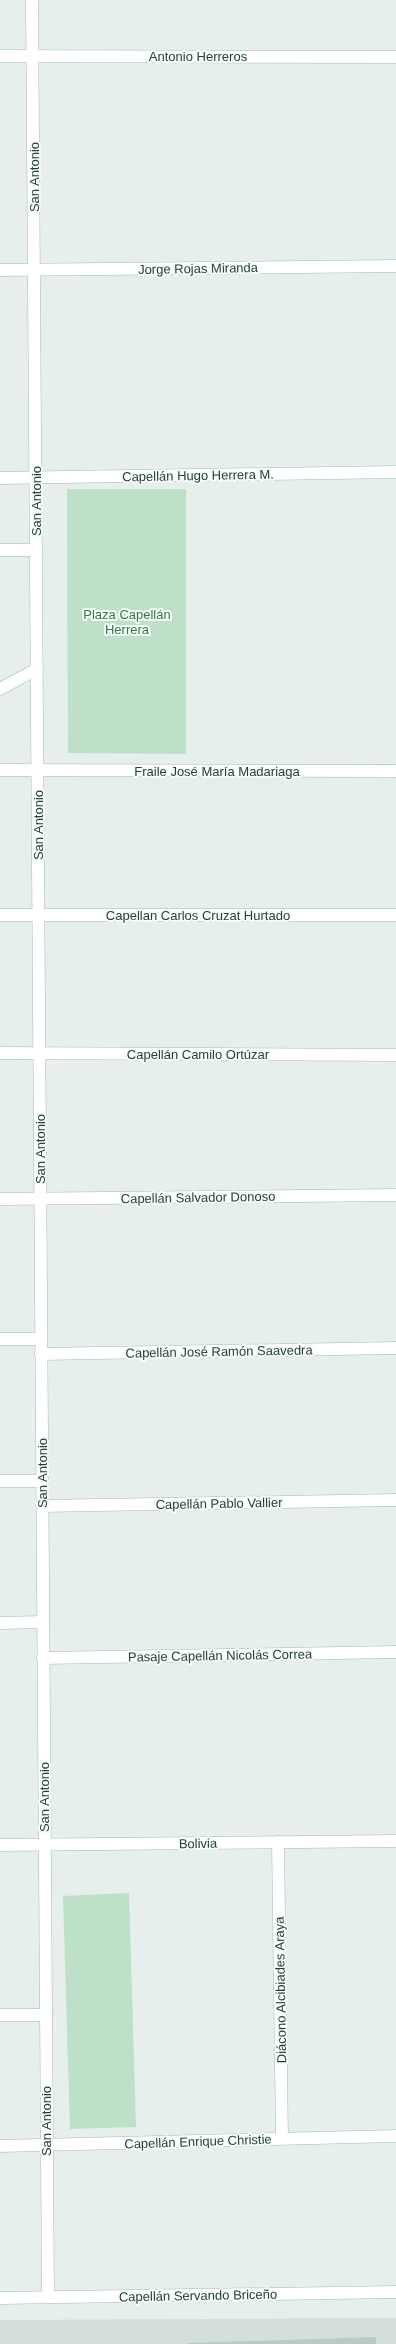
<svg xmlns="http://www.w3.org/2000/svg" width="396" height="2344" font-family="Helvetica,sans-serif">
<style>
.built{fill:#d4dfda}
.green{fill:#bfe0c8}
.building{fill:#bbcac4}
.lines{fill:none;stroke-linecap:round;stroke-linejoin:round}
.service-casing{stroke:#a8b8b2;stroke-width:13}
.minor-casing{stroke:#a8b8b2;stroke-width:13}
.service{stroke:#fff;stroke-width:12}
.minor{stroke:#fff;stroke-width:12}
.labels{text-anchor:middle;stroke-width:4;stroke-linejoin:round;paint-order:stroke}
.street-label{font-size:13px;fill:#24423a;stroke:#f7fbf9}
.park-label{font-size:13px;fill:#2d7a4b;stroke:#f7fbf9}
</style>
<rect width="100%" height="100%" fill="#e6efeb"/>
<polygon class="built" points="396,2318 396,2344 0,2344 0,2320"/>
<g class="green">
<polygon points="67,489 186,489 186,754 68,753"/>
<polygon points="129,1893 136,2127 70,2129 63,1896"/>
</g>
<polygon class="building" points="376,2337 376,2344 188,2344 188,2343"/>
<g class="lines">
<defs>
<g id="service">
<polyline points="0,550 36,550"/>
<polyline points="0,689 37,669"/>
</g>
<g id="minor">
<polyline points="32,0 48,2297"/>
<polyline points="0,56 396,57"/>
<polyline points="0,270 396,266"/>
<polyline points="0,478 396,472"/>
<polyline points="0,770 396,771"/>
<polyline points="0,915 396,915"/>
<polyline points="0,1053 396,1055"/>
<polyline points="0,1199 396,1195"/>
<polyline points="0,1339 41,1339"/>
<polyline points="41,1354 396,1348"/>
<polyline points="0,1481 42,1481"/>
<polyline points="42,1506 396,1500"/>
<polyline points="0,1623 43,1622"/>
<polyline points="43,1658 396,1652"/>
<polyline points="278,1842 282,2138"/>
<polyline points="0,1845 396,1841"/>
<polyline points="0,2015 46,2015"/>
<polyline points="0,2146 396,2136"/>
<polyline points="0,2298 396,2292"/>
</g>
</defs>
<use href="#service" class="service-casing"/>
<use href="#minor" class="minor-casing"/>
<use href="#service" class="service"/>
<use href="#minor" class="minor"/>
</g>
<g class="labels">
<g class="street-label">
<text x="198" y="61">Antonio Herreros</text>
<text transform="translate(34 177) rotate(-90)" y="5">San Antonio</text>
<text transform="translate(198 268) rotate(-1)" y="5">Jorge Rojas Miranda</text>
<text transform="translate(198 475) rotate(-1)" y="5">Capellán Hugo Herrera M.</text>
<text transform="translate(36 501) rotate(-90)" y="5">San Antonio</text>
<text x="217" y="776">Fraile José María Madariaga</text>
<text transform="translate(38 825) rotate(-90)" y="5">San Antonio</text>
<text x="198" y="920">Capellan Carlos Cruzat Hurtado</text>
<text x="198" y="1059">Capellán Camilo Ortúzar</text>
<text transform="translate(40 1149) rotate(-90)" y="5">San Antonio</text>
<text transform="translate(198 1197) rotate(-1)" y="5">Capellán Salvador Donoso</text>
<text transform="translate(219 1351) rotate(-1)" y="5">Capellán José Ramón Saavedra</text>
<text transform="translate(42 1473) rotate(-90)" y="5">San Antonio</text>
<text transform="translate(219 1503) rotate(-1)" y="5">Capellán Pablo Vallier</text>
<text transform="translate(220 1655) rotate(-1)" y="5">Pasaje Capellán Nicolás Correa</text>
<text transform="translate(44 1797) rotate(-90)" y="5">San Antonio</text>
<text transform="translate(198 1843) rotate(-1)" y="5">Bolivia</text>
<text transform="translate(280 1990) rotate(-91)" y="5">Diácono Alcibiades Araya</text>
<text transform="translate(46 2121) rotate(-90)" y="5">San Antonio</text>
<text transform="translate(198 2141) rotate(-2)" y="5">Capellán Enrique Christie</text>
<text transform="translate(198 2295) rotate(-1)" y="5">Capellán Servando Briceño</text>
</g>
<g class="park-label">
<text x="127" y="619">Plaza Capellán<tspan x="127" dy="15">Herrera</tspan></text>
</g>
</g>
</svg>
